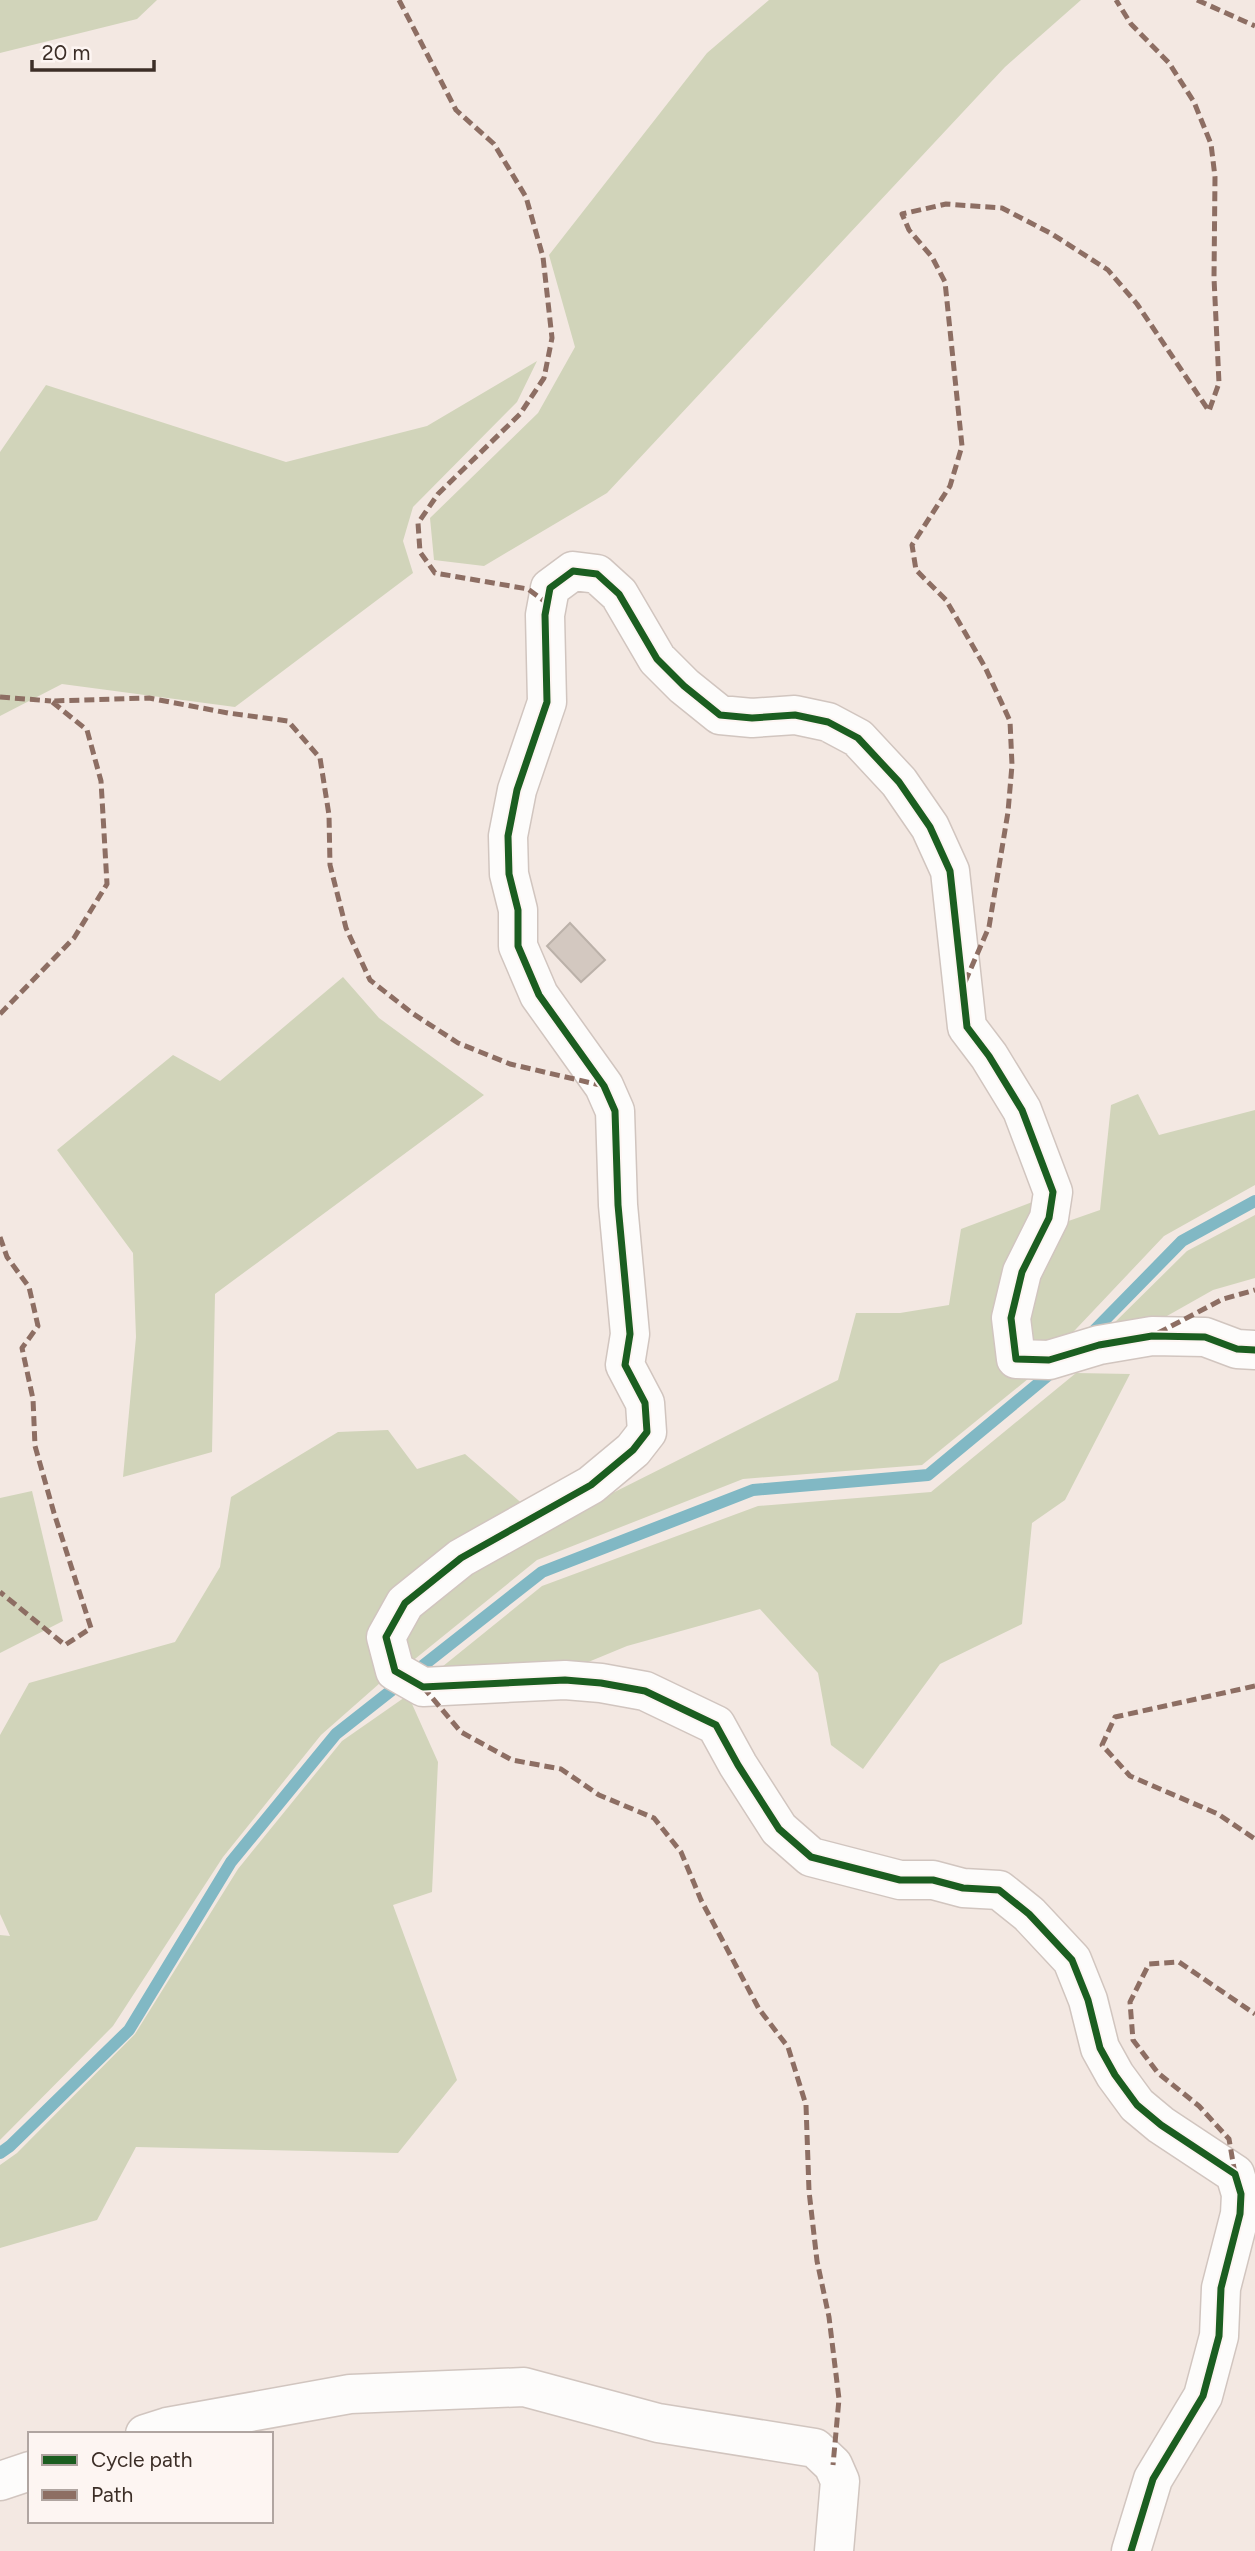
<svg xmlns="http://www.w3.org/2000/svg" width="1255" height="2551" font-family="Figtree,sans-serif">
<style>
.green{fill:#d1d4ba}
.lines{fill:none;stroke-linecap:round;stroke-linejoin:round}
.stream{stroke:#81b8c4;stroke-width:12}
.building{fill:#d3c8c0;stroke:#bbb1a9;stroke-width:2}
.minor-casing{stroke:#d1c5bf;stroke-width:41}
.minor{stroke:#fdfcfb;stroke-width:38}
.quiet{stroke:#8d6e63;stroke-width:5;stroke-dasharray:10 5;stroke-linecap:butt}
.cycleway-casing{stroke:#fdf5f2;stroke-width:11}
.cycleway{stroke:#1b5e20;stroke-width:7}
</style>
<rect width="100%" height="100%" fill="#f3e8e2"/>
<g class="green">
<polygon points="0,0 157,0 137,19 0,53"/>
<polygon points="769,0 1081,0 1005,67 607,493 484,566 434,560 430,518 538,413 575,347 549,255 707,53"/>
<polygon points="537,361 517,402 413,507 403,541 413,573 235,707 62,684 0,716 0,452 46,385 286,462 427,426"/>
<polygon points="343,977 379,1018 484,1095 215,1294 212,1452 123,1477 136,1337 133,1253 57,1150 173,1055 220,1081"/>
<polygon points="1138,1094 1159,1135 1255,1110 1255,1185 1164,1236 1059,1347 1020,1350 1032,1275 1057,1225 1100,1210 1111,1105"/>
<polygon points="1035,1201 1007,1271 1034,1374 922,1465 743,1479 537,1560 405,1667 398,1638 419,1607 471,1564 838,1380 856,1313 900,1313 949,1305 961,1229"/>
<polygon points="1255,1215 1255,1278 1213,1290 1151,1325 1106,1331 1187,1251"/>
<polygon points="1076,1373 1130,1374 1065,1500 1032,1523 1022,1624 940,1664 863,1769 831,1745 818,1673 760,1609 627,1646 581,1665 432,1675 542,1586 758,1506 931,1492"/>
<polygon points="388,1430 417,1469 465,1454 526,1507 453,1548 380,1683 321,1735 223,1857 113,2026 0,2140 0,1935 10,1936 0,1914 0,1735 29,1683 175,1642 220,1567 231,1497 338,1432"/>
<polygon points="32,1491 63,1621 0,1653 0,1498"/>
<polygon points="408,1695 438,1762 432,1892 393,1905 457,2080 398,2153 136,2147 97,2220 0,2248 0,2165 17,2153 135,2034 238,1869 342,1741"/>
</g>
<g class="lines">
<g class="stream">
<polyline points="1087,1338 1182,1241 1255,1201"/>
<polyline points="0,2153 10,2146 129,2030 231,1862 336,1734 542,1572 753,1490 928,1475 1057,1368"/>
</g>
</g>
<polygon class="building" points="570,923 605,960 581,982 547,946"/>
<g class="lines">
<defs>
<g id="minor">
<polyline points="145,2434 167,2427 350,2394 524,2387 658,2423 815,2448 833,2465 840,2481 834,2551"/>
<polyline points="0,2481 30,2471"/>
<polyline points="1131,2551 1153,2479 1203,2396 1219,2336 1221,2288 1240,2214 1241,2194 1235,2174 1161,2125 1137,2105 1115,2075 1100,2048 1088,2000 1072,1960 1029,1914 999,1890 963,1888 933,1880 900,1880 811,1857 779,1829 738,1765 716,1725 645,1691 601,1683 565,1680 423,1687 395,1671 386,1637 405,1603 461,1558 591,1485 633,1450 647,1432 645,1403 625,1365 630,1334 618,1205 615,1111 604,1086 539,995 518,946 518,910 509,874 508,836 517,790 547,702 545,615 550,588 573,571 597,574 619,594 657,659 684,686 720,715 752,718 795,715 828,722 858,738 899,782 930,827 950,871 967,1027 989,1056 1022,1110 1053,1192 1049,1218 1022,1272 1011,1318 1016,1359 1049,1360 1099,1345 1152,1336 1205,1337 1237,1349 1255,1350"/>
</g>
</defs>
<use href="#minor" class="minor-casing"/>
<use href="#minor" class="minor"/>
<g class="quiet">
<polyline points="399,0 456,110 494,144 526,197 543,257 552,338 544,378 520,414 438,494 418,523 420,552 435,573 528,589 547,603"/>
<polyline points="1197,0 1255,26"/>
<polyline points="0,697 51,701"/>
<polyline points="965,982 989,927 1008,812 1012,765 1010,721 985,667 946,600 916,570 912,545 950,486 962,446 945,282 932,257 909,230 902,214 946,204 1002,208 1052,234 1108,270 1137,304 1209,411 1219,383 1214,278 1215,177 1211,144 1194,102 1169,63 1131,24 1116,0"/>
<polyline points="0,1014 74,938 107,884 101,781 87,730 51,701 149,698 228,713 288,721 320,758 329,815 330,865 346,928 370,980 412,1013 458,1043 510,1064 604,1086"/>
<polyline points="0,1237 7,1257 29,1287 38,1326 22,1348 33,1399 35,1446 54,1513 91,1628 65,1645 0,1592"/>
<polyline points="1158,1333 1223,1299 1255,1290"/>
<polyline points="1255,1686 1115,1717 1102,1745 1130,1776 1218,1814 1255,1839"/>
<polyline points="423,1687 461,1732 512,1760 561,1769 599,1795 654,1818 681,1852 701,1900 759,2009 788,2047 806,2105 809,2191 817,2261 829,2317 839,2399 833,2465"/>
<polyline points="1235,2174 1229,2139 1199,2106 1158,2073 1133,2040 1130,2002 1149,1964 1179,1962 1255,2014"/>
</g>
<defs>
<polyline id="cycleway" points="1131,2551 1153,2479 1203,2396 1219,2336 1221,2288 1240,2214 1241,2194 1235,2174 1161,2125 1137,2105 1115,2075 1100,2048 1088,2000 1072,1960 1029,1914 999,1890 963,1888 933,1880 900,1880 811,1857 779,1829 738,1765 716,1725 645,1691 601,1683 565,1680 423,1687 395,1671 386,1637 405,1603 461,1558 591,1485 633,1450 647,1432 645,1403 625,1365 630,1334 618,1205 615,1111 604,1086 539,995 518,946 518,910 509,874 508,836 517,790 547,702 545,615 550,588 573,571 597,574 619,594 657,659 684,686 720,715 752,718 795,715 828,722 858,738 899,782 930,827 950,871 967,1027 989,1056 1022,1110 1053,1192 1049,1218 1022,1272 1011,1318 1016,1359 1049,1360 1099,1345 1152,1336 1205,1337 1237,1349 1255,1350"/>
</defs>
<use href="#cycleway" class="cycleway-casing"/>
<use href="#cycleway" class="cycleway"/>
</g>
<rect x="28" y="2432" width="245" height="91" fill="#fdf5f2" stroke="#b0a5a1" stroke-width="2"/>
<rect x="42" y="2455" width="35" height="10" fill="#1b5e20" stroke="#b0a5a1" stroke-width="2"/>
<text x="91" y="2467" font-size="21" fill="#3c2e27">Cycle path</text>
<rect x="42" y="2490" width="35" height="10" fill="#8d6e63" stroke="#b0a5a1" stroke-width="2"/>
<text x="91" y="2502" font-size="21" fill="#3c2e27">Path</text>
<path d="M32 60v10h122v-10" fill="none" stroke="#3c2e27" stroke-width="3.5"/>
<text x="42" y="60" font-size="21" fill="#3c2e27" stroke="#fdf5f2" stroke-width="5" paint-order="stroke">20 m</text>
</svg>
